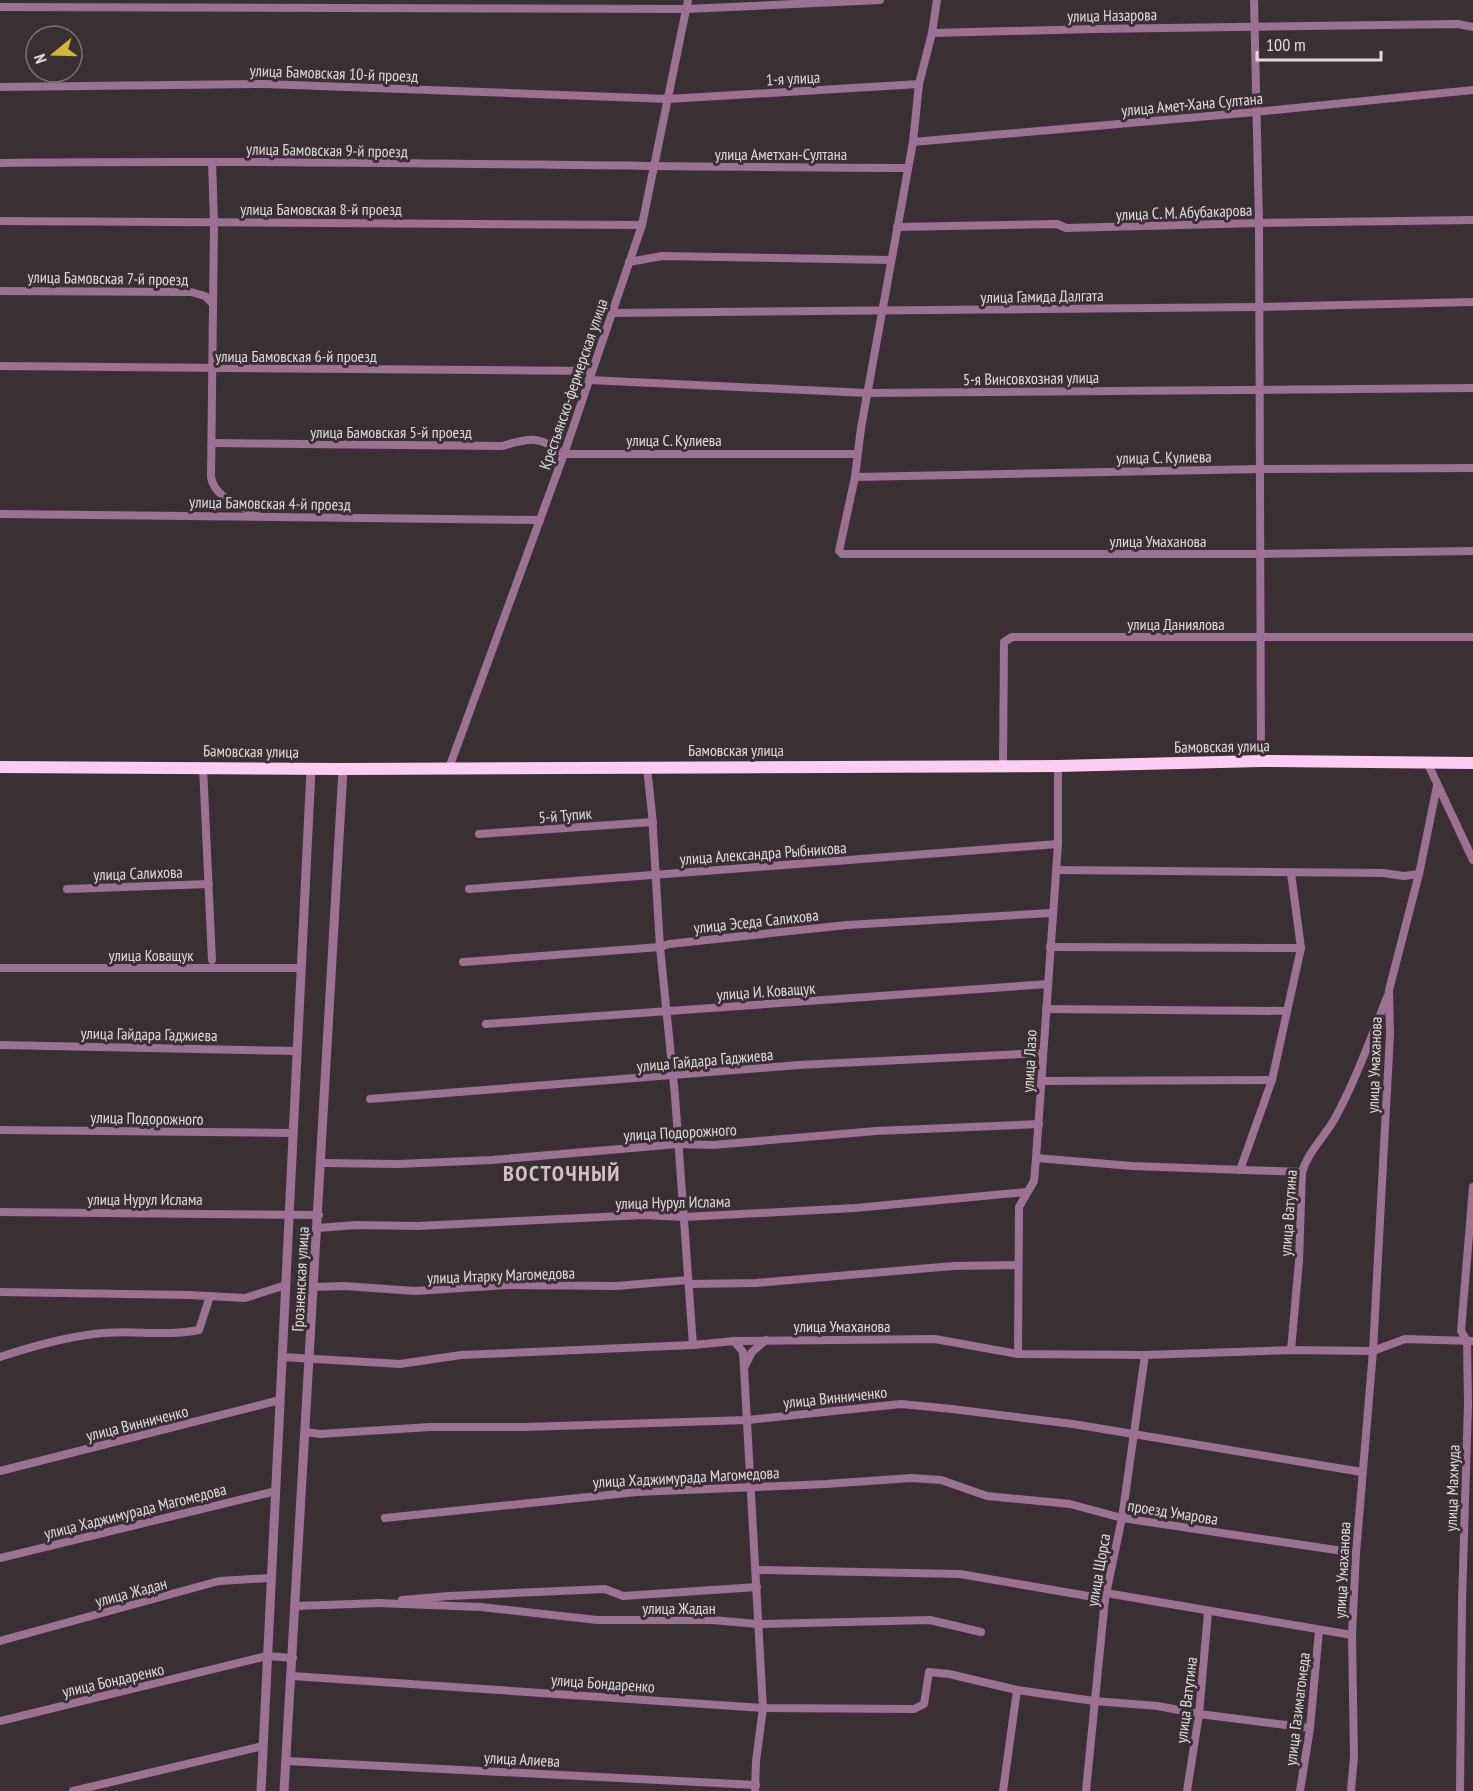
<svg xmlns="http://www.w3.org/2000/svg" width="1473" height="1791" font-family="'PT Sans Narrow',sans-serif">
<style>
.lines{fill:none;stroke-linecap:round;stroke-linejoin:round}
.minor{stroke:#9c7192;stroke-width:8}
.tertiary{stroke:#9c7192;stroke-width:9}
.trunk{stroke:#fccdf0;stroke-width:12}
.labels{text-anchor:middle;stroke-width:6;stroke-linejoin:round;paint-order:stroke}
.street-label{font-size:16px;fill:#e0d9dc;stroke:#3a3034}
.district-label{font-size:22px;font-weight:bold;letter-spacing:1.5px;fill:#cec0c5;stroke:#3a3034}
</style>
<rect width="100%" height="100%" fill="#3a3034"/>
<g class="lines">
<g class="minor">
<polyline points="937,0 932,33 919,84 913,142 861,428 855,477 839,551 842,554 1260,554 1473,551"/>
<polyline points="1254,0 1259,223 1261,761"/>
<polyline points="0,7 686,9 880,0"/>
<polyline points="932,33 1093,29 1458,24 1473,27"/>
<polyline points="0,87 265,84 668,99 919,84"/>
<polyline points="913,142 1255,112 1473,90"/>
<path d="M 212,162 L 214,222 L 211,477 C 215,499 240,504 257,515"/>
<path d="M 0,163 C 303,159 605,167 908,168"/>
<polyline points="0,221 642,225"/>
<polyline points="897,227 1057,224 1066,228 1259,223 1473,220"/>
<polyline points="629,262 662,256 891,260"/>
<polyline points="0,291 191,292 205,296 212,303"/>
<polyline points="612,313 1259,307 1473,302"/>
<polyline points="0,366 592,371"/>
<polyline points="589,380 867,393 1473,388"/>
<path d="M 212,443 L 502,446 C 531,438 539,435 564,454 L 857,454"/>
<polyline points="855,477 1260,469 1473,468"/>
<polyline points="0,514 540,520"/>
<polyline points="1427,762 1473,860"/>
<polyline points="1003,765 1004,642 1012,637 1473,637"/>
<polyline points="203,767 212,960"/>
<polyline points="647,767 652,814 660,947 675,1096 693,1345"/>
<polyline points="449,768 564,454 642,225 688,0"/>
<polyline points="479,834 653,822"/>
<polyline points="1056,870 1383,873 1404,876 1419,874"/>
<polyline points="67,889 209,884"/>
<polyline points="469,889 1058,844"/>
<polyline points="1050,947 1301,948"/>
<polyline points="463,962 660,947 669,944 847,925 1052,913"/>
<polyline points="0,968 301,968"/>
<polyline points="1046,1009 1287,1011"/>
<polyline points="486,1024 1048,984"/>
<polyline points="0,1045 297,1051"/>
<polyline points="1042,1081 1272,1080"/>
<polyline points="370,1099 799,1065 1043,1053"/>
<polyline points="0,1130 293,1133"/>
<polyline points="1036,1158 1132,1166 1302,1172"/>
<polyline points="322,1163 398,1164 492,1160 678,1144 713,1145 876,1131 1039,1124"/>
<polyline points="1240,1170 1272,1080 1301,948 1291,873"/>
<polyline points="0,1212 319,1215"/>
<polyline points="318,1228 356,1225 418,1226 644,1215 684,1217 855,1208 1027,1192"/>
<polyline points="689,1284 756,1283 953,1266 1018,1265"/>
<polyline points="315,1287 344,1286 415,1291 508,1285 616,1286 688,1280"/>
<polyline points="0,1292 189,1295 245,1298 286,1285"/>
<polyline points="734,1341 743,1352 744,1368 763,1708 756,1761 755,1791"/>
<path d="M 1291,1350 L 1299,1261 L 1302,1172 C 1308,1152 1324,1137 1334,1120 C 1356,1080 1371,1037 1388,995"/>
<polyline points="1018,1354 1019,1207 1034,1181 1036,1158 1058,844 1058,766"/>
<path d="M 0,1357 C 30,1347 62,1338 94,1334 C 129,1329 164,1337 199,1330 L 210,1296"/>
<polyline points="282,1357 400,1364 461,1355 693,1345 734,1341 935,1339 1018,1354 1145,1355 1291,1350 1373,1351 1405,1339 1473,1341"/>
<polyline points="745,1366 752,1352 766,1340"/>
<polyline points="306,1432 320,1434 430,1427 526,1427 747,1420 901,1404 952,1409 1073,1424 1362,1472"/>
<polyline points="0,1471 280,1400"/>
<polyline points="385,1518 637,1492 826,1484 911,1478 941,1480 987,1496 1070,1504 1122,1518 1356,1553"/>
<polyline points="0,1558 276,1491"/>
<polyline points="756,1570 960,1574 1105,1599"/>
<polyline points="1106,1593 1352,1635"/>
<polyline points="402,1600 449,1596 605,1589 623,1596 757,1587"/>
<polyline points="377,1603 481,1607 597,1620 712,1620 758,1624 930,1620 981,1632"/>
<polyline points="296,1606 381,1603"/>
<polyline points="0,1641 219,1581 271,1578"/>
<polyline points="292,1676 763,1708 914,1709 924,1704 929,1672 949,1674 1017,1690 1094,1701 1158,1706 1199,1714 1310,1728"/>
<polyline points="0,1721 267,1656 293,1658"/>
<polyline points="286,1761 756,1785"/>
<polyline points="73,1791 263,1746"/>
<polyline points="1003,1791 1017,1690"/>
<polyline points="1086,1791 1105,1599 1122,1518 1145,1355"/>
<polyline points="1187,1791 1199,1714 1208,1612"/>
<polyline points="1300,1791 1310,1728 1319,1630"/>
<polyline points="1351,1791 1354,1757 1352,1635 1356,1553 1373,1351 1390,1034 1389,990 1419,874 1437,786"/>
<polyline points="1460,1791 1462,1602 1468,1404 1467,1341 1461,1331 1473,1187"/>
</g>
<g class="tertiary">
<polyline points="261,1791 311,769"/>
<polyline points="284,1791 343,769"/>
</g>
<polyline class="trunk" points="0,767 343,769 1058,766 1261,761 1473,763"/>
</g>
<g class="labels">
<g class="street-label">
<text transform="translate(1112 15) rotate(-1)" y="6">улица Назарова</text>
<text transform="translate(334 73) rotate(2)" y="6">улица Бамовская 10-й проезд</text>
<text transform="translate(793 78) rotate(-3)" y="6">1-я улица</text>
<text transform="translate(1192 104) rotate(-5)" y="6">улица Амет-Хана Султана</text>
<text transform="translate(327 150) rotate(1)" y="6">улица Бамовская 9-й проезд</text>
<text x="781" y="160">улица Аметхан-Султана</text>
<text x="321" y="215">улица Бамовская 8-й проезд</text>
<text transform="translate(1184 212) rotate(-2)" y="6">улица С. М. Абубакарова</text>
<text transform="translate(108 278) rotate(1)" y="6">улица Бамовская 7-й проезд</text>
<text transform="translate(1042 296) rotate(-1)" y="6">улица Гамида Далгата</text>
<text x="296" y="362">улица Бамовская 6-й проезд</text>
<text transform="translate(1031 378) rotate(-1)" y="6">5-я Винсовхозная улица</text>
<text transform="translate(573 384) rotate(-71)" y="6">Крестьянско-фермерская улица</text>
<text x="391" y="438">улица Бамовская 5-й проезд</text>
<text x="674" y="446">улица С. Кулиева</text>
<text transform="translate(1164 457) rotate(-1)" y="6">улица С. Кулиева</text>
<text transform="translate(270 503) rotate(1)" y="6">улица Бамовская 4-й проезд</text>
<text x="1158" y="547">улица Умаханова</text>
<text x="1176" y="630">улица Даниялова</text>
<text transform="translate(1222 746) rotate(-1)" y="6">Бамовская улица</text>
<text x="736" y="756">Бамовская улица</text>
<text transform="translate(251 751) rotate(1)" y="6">Бамовская улица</text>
<text transform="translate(565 815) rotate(-5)" y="6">5-й Тупик</text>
<text transform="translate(763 853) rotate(-4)" y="6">улица Александра Рыбникова</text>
<text transform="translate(138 873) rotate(-2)" y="6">улица Салихова</text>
<text transform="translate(756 921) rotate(-6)" y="6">улица Эседа Салихова</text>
<text x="151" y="961">улица Коващук</text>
<text transform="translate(766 991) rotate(-4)" y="6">улица И. Коващук</text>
<text transform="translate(149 1034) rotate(1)" y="6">улица Гайдара Гаджиева</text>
<text transform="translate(705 1060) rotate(-5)" y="6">улица Гайдара Гаджиева</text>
<text transform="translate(1029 1061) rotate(-87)" y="6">улица Лазо</text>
<text transform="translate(1374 1065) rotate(-88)" y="6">улица Умаханова</text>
<text transform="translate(147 1118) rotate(1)" y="6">улица Подорожного</text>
<text transform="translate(680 1132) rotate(-3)" y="6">улица Подорожного</text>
<text x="145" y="1205">улица Нурул Ислама</text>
<text transform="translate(673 1202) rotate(-1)" y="6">улица Нурул Ислама</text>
<text transform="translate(1288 1213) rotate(-86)" y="6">улица Ватутина</text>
<text transform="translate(501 1275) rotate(-2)" y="6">улица Итарку Магомедова</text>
<text transform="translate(300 1279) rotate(-87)" y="6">Грозненская улица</text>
<text x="842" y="1332">улица Умаханова</text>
<text transform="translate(835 1397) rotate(-6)" y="6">улица Винниченко</text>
<text transform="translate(137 1423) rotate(-14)" y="6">улица Винниченко</text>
<text transform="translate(686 1477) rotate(-3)" y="6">улица Хаджимурада Магомедова</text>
<text transform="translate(1452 1488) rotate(-88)" y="6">улица Махмуда</text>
<text transform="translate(135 1511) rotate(-14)" y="6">улица Хаджимурада Магомедова</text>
<text transform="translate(1173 1512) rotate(9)" y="6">проезд Умарова</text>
<text transform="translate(1098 1570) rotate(-80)" y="6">улица Щорса</text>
<text transform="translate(1342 1570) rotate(-87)" y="6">улица Умаханова</text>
<text transform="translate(131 1592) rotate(-15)" y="6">улица Жадан</text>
<text x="679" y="1614">улица Жадан</text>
<text transform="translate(113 1680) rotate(-13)" y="6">улица Бондаренко</text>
<text transform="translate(603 1683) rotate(4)" y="6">улица Бондаренко</text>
<text transform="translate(1186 1700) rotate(-83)" y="6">улица Ватутина</text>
<text transform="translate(1297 1709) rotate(-83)" y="6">улица Газимагомеда</text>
<text transform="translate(522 1759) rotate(3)" y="6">улица Алиева</text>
</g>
<g class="district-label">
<text x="562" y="1181">ВОСТОЧНЫЙ</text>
</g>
</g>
<g transform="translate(54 54) rotate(251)"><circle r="28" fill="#3a3034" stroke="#7c7477" stroke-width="1.5"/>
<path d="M0-4.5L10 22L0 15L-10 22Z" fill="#d4b635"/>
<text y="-9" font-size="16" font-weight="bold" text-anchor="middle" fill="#e0d9dc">N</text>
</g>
<path d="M1257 51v9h124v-9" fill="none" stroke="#e0d9dc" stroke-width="3"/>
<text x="1266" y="51" font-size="18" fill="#e0d9dc" stroke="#3a3034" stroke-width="4.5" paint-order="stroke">100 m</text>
</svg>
